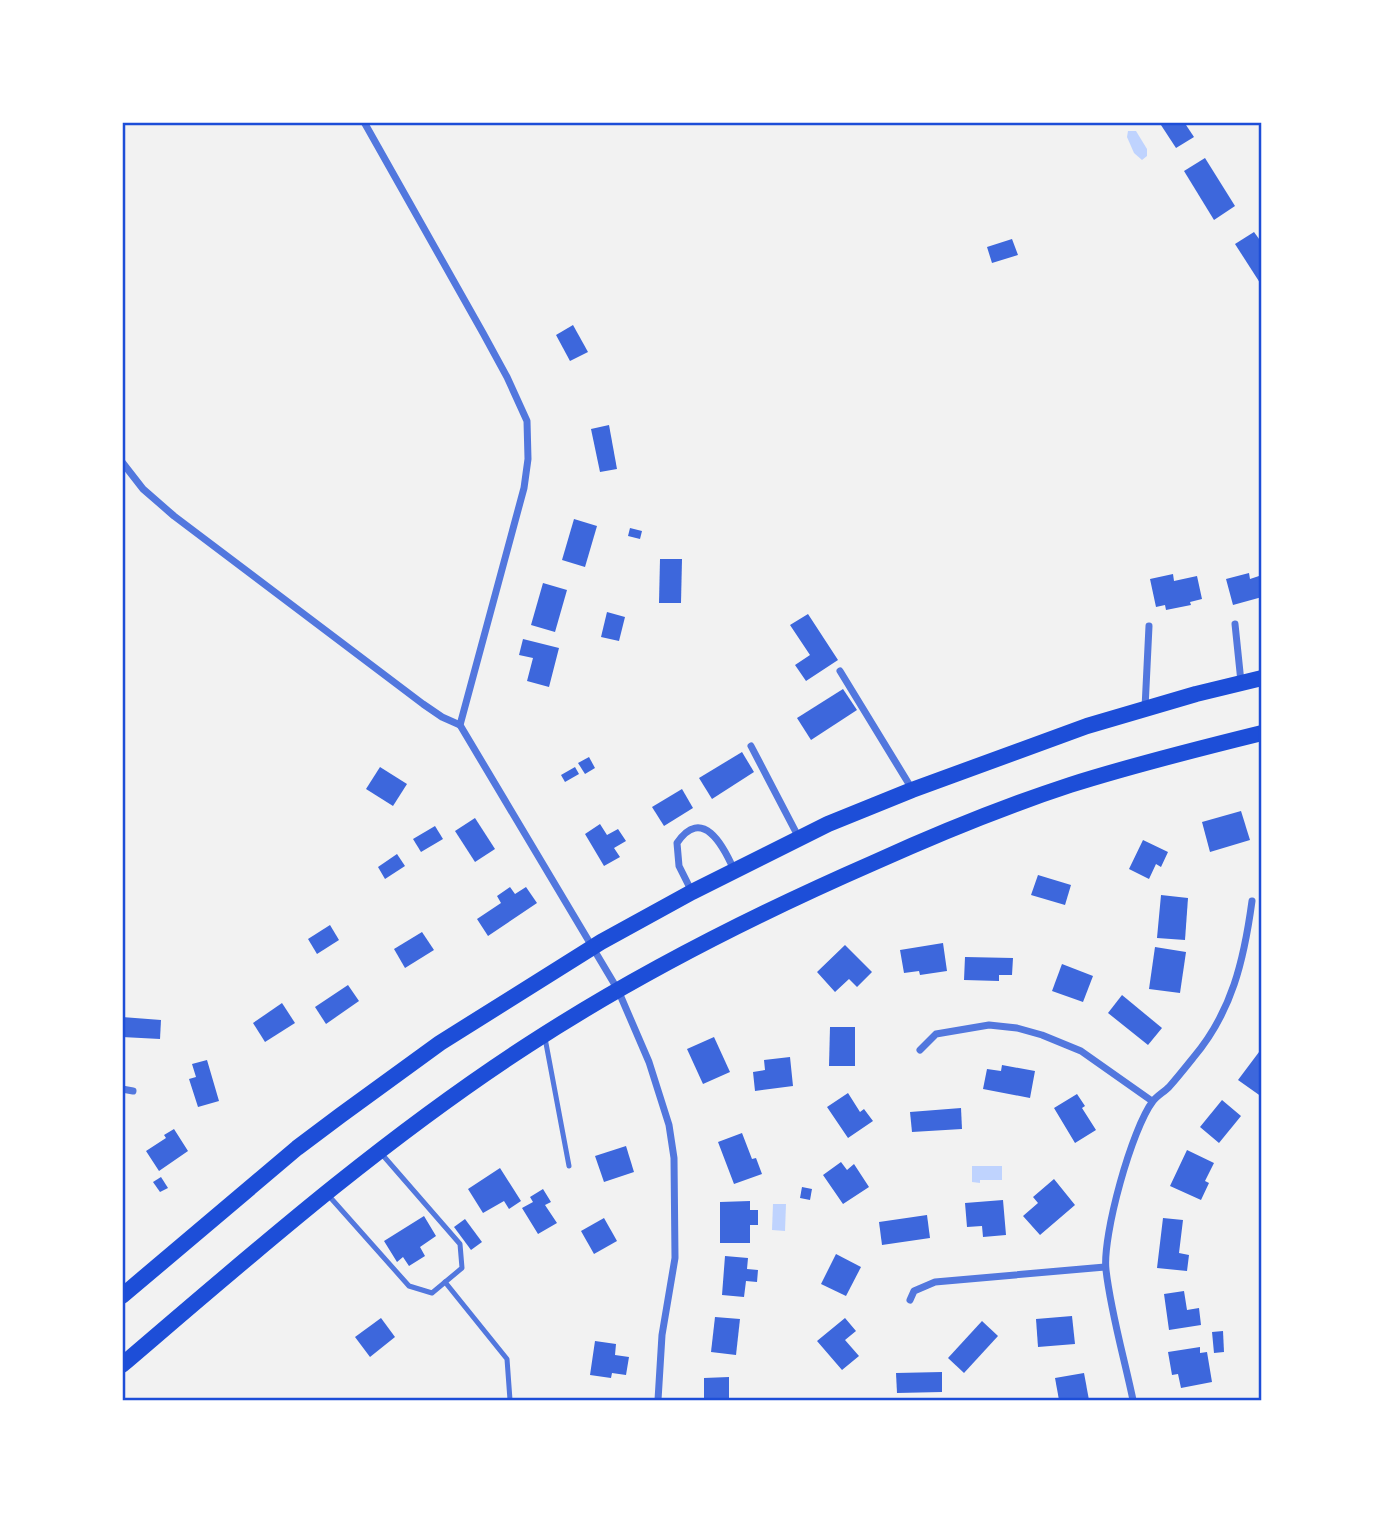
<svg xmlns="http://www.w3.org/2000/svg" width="1384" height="1523" font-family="Jost,sans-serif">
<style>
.water{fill:#bfd3fe}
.building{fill:#3d67dc}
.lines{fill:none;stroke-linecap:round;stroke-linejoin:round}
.service{stroke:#5277de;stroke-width:5}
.minor{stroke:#5277de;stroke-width:7}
.trunk{stroke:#1d4ed8;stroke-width:16}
.neatline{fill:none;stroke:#1d4ed8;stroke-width:2.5}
</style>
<rect width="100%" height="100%" fill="#f2f2f2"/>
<g class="water">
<polygon points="1128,131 1136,131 1147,149 1147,156 1142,160 1134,153 1127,137"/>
<polygon points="972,1166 1002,1166 1002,1180 980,1180 980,1183 972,1182"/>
<polygon points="773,1204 786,1204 785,1231 772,1230"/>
</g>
<g class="building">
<polygon points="1159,122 1184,122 1194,137 1176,148"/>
<polygon points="1205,158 1235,206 1214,220 1184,171"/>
<polygon points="1254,232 1262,243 1262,286 1235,244"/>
<polygon points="1012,239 1018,255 992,263 987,247"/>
<polygon points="573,325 588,352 570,361 556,335"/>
<polygon points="609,425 617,469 600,472 591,429"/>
<polygon points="574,519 597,526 585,567 562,560"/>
<polygon points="630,528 642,531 640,539 628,536"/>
<polygon points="660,559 682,559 681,603 659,603"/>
<polygon points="1249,573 1250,579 1262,575 1262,597 1233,605 1226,579"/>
<polygon points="1173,574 1174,581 1197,576 1202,599 1190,602 1191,605 1166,610 1165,605 1156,607 1150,579"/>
<polygon points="543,583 567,590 555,632 531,625"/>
<polygon points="607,612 625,617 619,641 601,637"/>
<polygon points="808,614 838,660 806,681 795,665 810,655 790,625"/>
<polygon points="523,639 559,648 549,687 527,681 533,658 519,655"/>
<polygon points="843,689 857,710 811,740 797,718"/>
<polygon points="742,752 754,772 712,799 699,778"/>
<polygon points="589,757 595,768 585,774 578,763"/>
<polygon points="380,767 407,784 393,806 366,789"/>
<polygon points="575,767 579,774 565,782 561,775"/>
<polygon points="682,789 693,808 664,826 652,807"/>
<polygon points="1241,811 1250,840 1210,852 1202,822"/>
<polygon points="475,818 495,849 475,862 455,831"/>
<polygon points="600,824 607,835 618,829 626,841 614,848 620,857 604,866 585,834"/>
<polygon points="435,826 443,839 421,852 413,839"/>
<polygon points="1143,840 1168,852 1161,867 1156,864 1149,879 1129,869"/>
<polygon points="397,854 405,866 385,879 378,867"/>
<polygon points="1038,875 1071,885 1065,905 1031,895"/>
<polygon points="510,887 515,894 526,887 537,903 488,936 477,919 501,903 497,896"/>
<polygon points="1161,895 1188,898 1185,940 1157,938"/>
<polygon points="330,925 339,940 317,954 308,939"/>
<polygon points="422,932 434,950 405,968 394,949"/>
<polygon points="943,943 947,971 920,975 919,971 904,973 900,950"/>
<polygon points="845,945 872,972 857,987 849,979 835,992 817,972"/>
<polygon points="1155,947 1186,952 1180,993 1149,989"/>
<polygon points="965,957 1013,958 1012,975 999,975 999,981 964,980"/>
<polygon points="1062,964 1093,976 1083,1002 1052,991"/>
<polygon points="348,985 359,1001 326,1024 315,1007"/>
<polygon points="1122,995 1162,1028 1148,1045 1108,1013"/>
<polygon points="282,1003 295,1023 265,1042 253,1023"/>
<polygon points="122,1017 161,1020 160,1039 122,1037"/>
<polygon points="830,1027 855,1027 855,1066 829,1066"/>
<polygon points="714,1037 730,1072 703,1084 687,1049"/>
<polygon points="1262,1048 1262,1097 1238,1080"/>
<polygon points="790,1057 793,1086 755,1091 753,1072 765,1070 764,1060"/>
<polygon points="207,1060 219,1101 198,1107 189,1079 196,1077 192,1064"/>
<polygon points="1002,1065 1035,1071 1030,1098 983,1089 987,1069 1001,1071"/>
<polygon points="848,1093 860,1112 864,1109 873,1121 848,1138 827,1107"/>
<polygon points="1077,1094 1085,1106 1082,1108 1096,1130 1075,1143 1054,1108"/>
<polygon points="1222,1100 1241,1116 1219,1143 1200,1127"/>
<polygon points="961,1108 962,1129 912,1132 910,1112"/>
<polygon points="174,1129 188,1151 159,1171 146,1151 166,1138 164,1135"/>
<polygon points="742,1133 752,1159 756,1158 762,1174 734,1184 718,1142"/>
<polygon points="626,1146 634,1172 604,1182 595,1156"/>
<polygon points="1187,1150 1214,1163 1205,1181 1209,1183 1201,1200 1170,1186"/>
<polygon points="841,1162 847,1170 854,1164 869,1187 843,1204 823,1175"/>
<polygon points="500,1168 521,1201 509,1209 504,1201 483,1213 468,1189"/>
<polygon points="161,1177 168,1188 160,1192 153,1182"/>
<polygon points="1054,1179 1075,1205 1040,1235 1023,1216 1038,1203 1033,1197"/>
<polygon points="802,1187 812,1189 810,1200 800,1198"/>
<polygon points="543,1189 551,1202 545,1205 557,1223 538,1234 522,1208 533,1202 530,1197"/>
<polygon points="1003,1200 1006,1235 983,1237 982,1226 967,1227 965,1203"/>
<polygon points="750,1201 750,1210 758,1210 758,1225 750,1225 750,1243 720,1243 720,1202"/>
<polygon points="927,1215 930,1238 882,1245 879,1222"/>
<polygon points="424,1216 436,1236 420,1247 425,1256 409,1266 403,1257 397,1262 384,1241"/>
<polygon points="604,1218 617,1241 594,1254 581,1231"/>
<polygon points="1163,1218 1183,1220 1179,1253 1189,1255 1187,1271 1157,1268"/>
<polygon points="465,1219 482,1242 471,1250 454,1227"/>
<polygon points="836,1254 861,1267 846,1296 821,1284"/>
<polygon points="725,1256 748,1258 747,1269 758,1270 757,1282 746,1281 744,1297 722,1295"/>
<polygon points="1184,1291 1187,1310 1199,1308 1201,1325 1169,1330 1164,1294"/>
<polygon points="1072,1316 1075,1344 1038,1347 1036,1319"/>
<polygon points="715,1317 740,1319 736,1355 711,1352"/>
<polygon points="381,1318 395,1337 370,1357 355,1337"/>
<polygon points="845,1318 856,1331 845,1340 859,1356 842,1370 817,1341"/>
<polygon points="982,1321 998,1336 964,1373 948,1358"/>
<polygon points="1223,1331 1224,1352 1214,1353 1212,1332"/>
<polygon points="595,1341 616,1344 615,1355 629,1357 626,1375 612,1373 611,1378 590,1375"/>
<polygon points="1200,1347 1200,1353 1207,1352 1212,1382 1181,1388 1178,1374 1172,1375 1168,1352"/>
<polygon points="942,1372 942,1392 897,1393 896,1373"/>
<polygon points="1084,1373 1089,1400 1059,1400 1055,1378"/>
<polygon points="729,1377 729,1400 704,1400 704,1378"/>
</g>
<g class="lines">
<g class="service">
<polyline points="545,1038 569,1166"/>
<polyline points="329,1196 409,1286 432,1293 462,1268 460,1244 380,1152"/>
<polyline points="445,1282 507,1359 510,1400"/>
</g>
<g class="minor">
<polyline points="364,122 483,333 507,377 527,421 528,459 524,488 460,725 618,990 649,1062 669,1125 674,1158 675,1258 662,1335 658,1400"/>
<polyline points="122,462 143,489 174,516 423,704 442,717 460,725"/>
<polyline points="1235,624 1241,682"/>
<polyline points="840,671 912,789"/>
<polyline points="1145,708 1149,626"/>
<polyline points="751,746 799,838"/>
<path d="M 692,892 L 679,866 L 677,843 C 702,806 723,845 734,870"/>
<polyline points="920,1050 936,1034 989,1025 1017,1028 1042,1035 1081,1051 1152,1101"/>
<polyline points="122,1089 133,1091"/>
<polyline points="910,1300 914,1291 935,1282 1105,1267"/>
<path d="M 1133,1400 C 1124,1357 1111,1313 1106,1270 C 1102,1236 1132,1128 1153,1101 C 1157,1096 1164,1092 1169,1087 C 1177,1078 1185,1068 1193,1058 C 1232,1012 1244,960 1252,901"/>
</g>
<g class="trunk">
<polyline points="122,1296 297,1148 341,1115 440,1043 601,942 692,892 828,824 912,790 1087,726 1196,694 1262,678"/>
<path d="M 122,1365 C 253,1253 383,1139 528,1045 C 637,974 754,915 873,863 C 937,834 1003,807 1070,785 C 1133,765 1197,749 1262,733"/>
</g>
</g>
<rect width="1384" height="1523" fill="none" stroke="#ffffff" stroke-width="248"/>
<rect x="124" y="124" width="1136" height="1275" class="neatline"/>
</svg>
